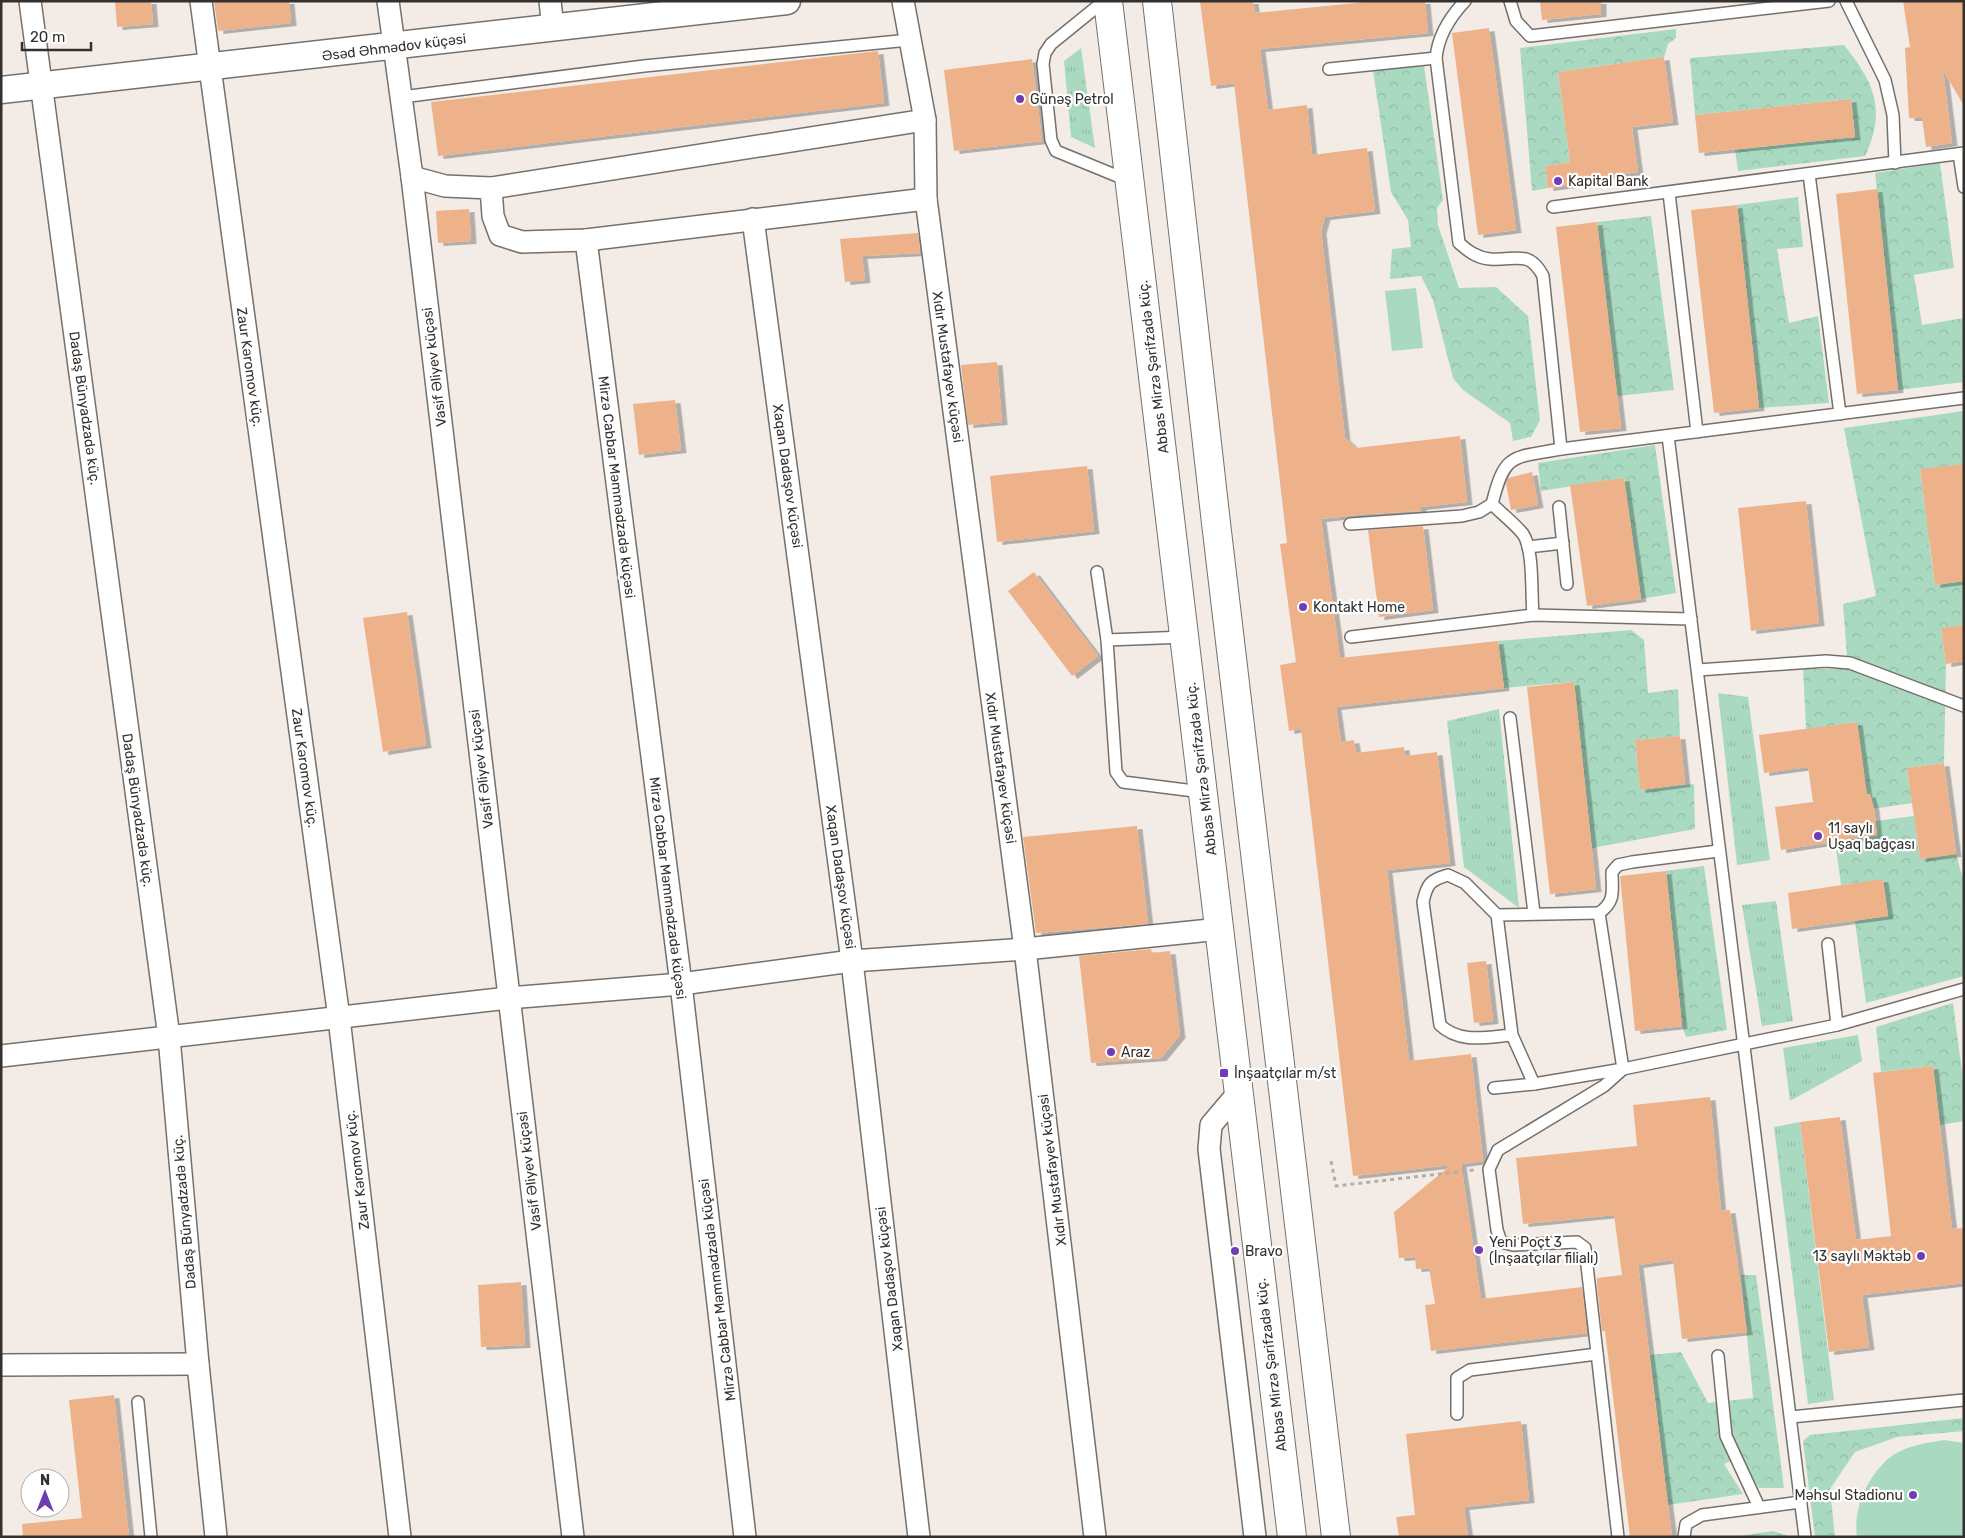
<svg xmlns="http://www.w3.org/2000/svg" width="1965" height="1538" font-family="Rubik,sans-serif">
<style>
.grass{fill:url(#grass-tufts)}
.forest{fill:url(#forest-crowns)}
.garden{fill:#a9dac1}
.building{fill:#eeb28b;filter:url(#shadow)}
.lines{fill:none;stroke-linecap:round;stroke-linejoin:round}
.service-casing{stroke:#76706b;stroke-width:14}
.minor-casing{stroke:#76706b;stroke-width:24}
.tertiary-casing{stroke:#76706b;stroke-width:29}
.secondary-casing{stroke:#76706b;stroke-width:30}
.path{stroke:#b3aea9;stroke-width:3;stroke-dasharray:4 4;stroke-linecap:butt}
.service{stroke:#fff;stroke-width:11}
.minor{stroke:#fff;stroke-width:21}
.tertiary{stroke:#fff;stroke-width:26}
.secondary{stroke:#fff;stroke-width:28}
.poi-dot{fill:#6f3cb3;stroke:#fff;stroke-width:2}
.labels{text-anchor:middle;stroke-width:4.5;stroke-linejoin:round;paint-order:stroke}
.street-label{font-size:14px;fill:#33312f;stroke:#fff}
.poi-label{font-size:14px;fill:#33312f;stroke:#fff;text-anchor:start}
</style>
<defs>
<pattern id="grass-tufts" width="24" height="20" patternUnits="userSpaceOnUse" patternTransform="scale(1.25)"><rect width="24" height="20" fill="#a9dac1"/><path d="M3 7l-1-3M5 7V3M7 7l1-3M15 17l-1-3M17 17v-4M19 17l1-3" fill="none" stroke="#92bca6"/></pattern>
<pattern id="forest-crowns" width="20" height="18" patternUnits="userSpaceOnUse" patternTransform="scale(1.25)"><rect width="20" height="18" fill="#a9dac1"/><path d="M2 6a3 3 0 1 1 6 0M12 15a3 3 0 1 1 6 0" fill="none" stroke="#92bca6"/></pattern>
<filter id="shadow"><feDropShadow dx="5.5" dy="3" stdDeviation="0" flood-color="#0004"/></filter>
</defs>
<rect width="100%" height="100%" fill="#f3ece6"/>
<g class="grass">
<polygon points="1081,48 1095,148 1071,137 1064,61"/>
<polygon points="1718,693 1748,697 1770,860 1737,865"/>
<polygon points="1499,709 1519,908 1464,867 1447,721"/>
<polygon points="1776,901 1793,1021 1762,1026 1742,905"/>
<polygon points="1858,1035 1862,1061 1790,1101 1783,1048"/>
<polygon points="1800,1122 1834,1400 1808,1404 1774,1127"/>
</g>
<g class="forest">
<polygon points="1676,29 1676,38 1668,44 1664,57 1558,72 1570,162 1545,166 1548,188 1532,191 1520,48"/>
<path d="M 1844,45 C 1874,82 1887,110 1865,156 L 1738,171 L 1735,150 L 1855,137 L 1851,99 L 1695,115 L 1690,58 Z"/>
<polygon points="1424,65 1443,200 1437,208 1438,225 1459,288 1496,287 1528,316 1540,420 1531,437 1513,441 1510,423 1463,390 1453,378 1433,300 1421,276 1390,279 1392,249 1411,247 1408,220 1391,192 1373,71"/>
<polygon points="1940,163 1954,268 1914,275 1922,325 1964,318 1964,382 1898,390 1875,173"/>
<polygon points="1798,197 1803,247 1777,249 1789,323 1818,316 1829,403 1759,408 1737,205"/>
<polygon points="1651,216 1674,390 1617,396 1597,222"/>
<polygon points="1964,411 1964,464 1920,470 1925,508 1964,537 1929,542 1935,585 1964,581 1964,625 1941,629 1946,664 1944,763 1907,768 1912,803 1872,809 1870,794 1828,800 1823,766 1862,760 1857,722 1806,729 1803,669 1848,669 1843,604 1876,596 1844,428"/>
<polygon points="1655,445 1676,593 1641,599 1624,478 1541,491 1538,463"/>
<polygon points="1631,630 1644,640 1648,693 1678,689 1680,736 1635,740 1640,790 1694,784 1695,829 1592,848 1574,682 1504,688 1498,641"/>
<polygon points="1914,816 1920,859 1956,854 1964,883 1964,976 1866,1003 1855,921 1888,916 1883,880 1841,885 1835,841 1877,835 1875,821"/>
<polygon points="1704,866 1727,1030 1686,1037 1682,1026 1666,871"/>
<polygon points="1953,1003 1964,1087 1964,1121 1940,1125 1933,1066 1881,1072 1876,1027"/>
<polygon points="1741,1275 1756,1275 1784,1488 1759,1488 1740,1457 1724,1464 1743,1494 1668,1505 1650,1355 1681,1352 1708,1403 1753,1398"/>
<polygon points="1964,1418 1964,1431 1897,1437 1855,1452 1830,1489 1835,1537 1815,1537 1803,1441 1810,1435"/>
<polygon points="1773,1531 1791,1537 1740,1537 1740,1536"/>
</g>
<g class="garden">
<polygon points="1416,288 1423,348 1392,351 1385,291"/>
<path d="M 1944,1440 L 1964,1443 L 1964,1537 L 1857,1537 C 1853,1507 1867,1478 1889,1458 C 1904,1446 1926,1443 1944,1440 Z"/>
</g>
<g class="building">
<polygon points="115,1 151,1 153,24 117,27"/>
<polygon points="214,1 289,1 291,23 218,31"/>
<polygon points="1200,1 1253,1 1255,13 1376,1 1425,1 1428,33 1260,49 1268,110 1307,105 1312,155 1367,148 1375,211 1325,217 1321,231 1345,438 1356,448 1460,436 1467,502 1421,507 1421,511 1366,514 1321,519 1340,658 1498,641 1504,688 1336,707 1341,742 1354,740 1356,753 1404,747 1405,756 1437,752 1450,863 1387,870 1409,1061 1471,1054 1483,1161 1461,1164 1481,1299 1582,1287 1587,1333 1431,1351 1425,1305 1435,1304 1429,1268 1416,1269 1415,1257 1399,1258 1394,1212 1451,1165 1353,1176 1301,729 1289,731 1280,665 1296,662 1280,544 1287,543 1234,83 1211,86"/>
<polygon points="1540,1 1601,1 1601,14 1542,20"/>
<polygon points="1903,1 1964,1 1964,106 1943,70 1952,143 1926,147 1922,118 1909,118 1905,48 1910,47"/>
<polygon points="1489,28 1516,230 1478,235 1452,33"/>
<polygon points="878,51 884,103 438,156 431,102"/>
<polygon points="1664,57 1673,122 1632,127 1638,172 1584,179 1585,183 1548,188 1545,166 1570,162 1558,72"/>
<polygon points="1032,59 1042,141 954,151 944,70"/>
<polygon points="1851,99 1855,137 1699,153 1695,115"/>
<polygon points="1877,189 1898,390 1857,394 1836,194"/>
<polygon points="1737,205 1759,408 1714,413 1691,210"/>
<polygon points="469,209 471,241 438,243 436,211"/>
<polygon points="1597,222 1621,428 1580,432 1556,227"/>
<polygon points="918,233 920,253 862,256 865,280 845,282 840,239"/>
<polygon points="997,362 1002,422 968,425 961,365"/>
<polygon points="675,400 681,450 639,455 633,404"/>
<polygon points="1964,464 1964,581 1935,585 1920,469"/>
<polygon points="1087,466 1094,531 997,542 990,476"/>
<polygon points="1532,472 1538,505 1511,510 1506,484 1508,478"/>
<polygon points="1624,478 1641,599 1587,606 1570,485"/>
<polygon points="1806,501 1819,623 1751,631 1738,508"/>
<polygon points="1423,526 1433,610 1379,617 1368,530"/>
<polygon points="1034,572 1098,656 1072,676 1008,591"/>
<polygon points="407,612 426,745 383,752 363,618"/>
<polygon points="1964,625 1964,661 1946,664 1941,628"/>
<polygon points="1574,682 1596,889 1550,894 1527,687"/>
<polygon points="1857,722 1867,795 1870,794 1874,808 1877,835 1781,850 1775,807 1813,802 1808,767 1764,773 1759,735"/>
<polygon points="1680,736 1685,784 1640,790 1635,740"/>
<polygon points="1944,763 1956,854 1920,859 1907,768"/>
<polygon points="1137,826 1148,924 1036,933 1023,837"/>
<polygon points="1666,871 1682,1026 1635,1031 1620,876"/>
<polygon points="1883,879 1888,916 1792,929 1788,893"/>
<polygon points="1151,949 1152,953 1170,951 1180,1035 1161,1058 1091,1063 1079,956"/>
<polygon points="1486,961 1493,1021 1474,1023 1467,963"/>
<polygon points="1933,1066 1952,1229 1964,1228 1964,1283 1862,1295 1869,1347 1829,1352 1800,1122 1840,1117 1856,1240 1891,1236 1873,1073"/>
<polygon points="1710,1097 1721,1211 1730,1210 1747,1332 1682,1339 1673,1260 1638,1265 1672,1537 1630,1537 1605,1331 1602,1331 1597,1286 1597,1278 1622,1275 1614,1215 1523,1224 1516,1158 1637,1146 1633,1105"/>
<polygon points="521,1282 525,1345 481,1347 478,1285"/>
<polygon points="114,1395 129,1537 23,1537 22,1524 82,1518 69,1400"/>
<polygon points="1521,1421 1529,1500 1464,1507 1468,1537 1399,1537 1396,1517 1415,1515 1406,1434"/>
</g>
<g class="lines">
<defs>
<g id="service">
<polyline points="1104,1 1051,44 1045,53 1043,64 1051,140 1056,151 1127,180"/>
<path d="M 1465,1 C 1450,17 1438,36 1436,58 L 1459,243 C 1468,251 1477,258 1490,259 C 1515,261 1529,249 1543,276 L 1561,449"/>
<polyline points="1510,1 1516,21 1530,36 1829,1"/>
<polyline points="1846,1 1885,80 1893,115 1895,163"/>
<polyline points="1329,69 1436,58"/>
<polyline points="402,97 644,66 909,40"/>
<polyline points="1959,154 1964,187"/>
<polyline points="1809,174 1840,414"/>
<polyline points="1669,193 1697,432"/>
<polyline points="1553,207 1964,153"/>
<polyline points="1668,436 1805,1537"/>
<path d="M 1492,504 C 1502,514 1514,523 1523,534 C 1534,550 1531,594 1533,615"/>
<polyline points="1559,507 1567,584"/>
<path d="M 1350,524 L 1462,516 L 1479,512 L 1492,504 C 1505,452 1512,458 1561,449 L 1964,398"/>
<polyline points="1528,547 1563,543"/>
<polyline points="1097,572 1107,640 1116,772 1123,782 1202,792"/>
<polyline points="1351,637 1533,615 1691,619"/>
<polyline points="1107,640 1185,637"/>
<polyline points="1698,670 1826,661 1850,663 1964,706"/>
<polyline points="1510,718 1534,913"/>
<polyline points="1497,915 1599,913"/>
<polyline points="1828,944 1837,1025"/>
<path d="M 1512,1035 C 1487,1037 1460,1044 1440,1025 L 1423,902 C 1427,884 1430,880 1448,875 L 1465,883 L 1497,915 L 1512,1035 L 1534,1084"/>
<path d="M 1623,1069 L 1599,913 C 1616,901 1612,891 1612,872 L 1618,865 L 1632,862 L 1718,851"/>
<polyline points="1494,1088 1534,1084 1623,1069 1837,1025 1964,989"/>
<polyline points="1718,1356 1726,1436 1759,1507"/>
<polyline points="138,1402 151,1537"/>
<polyline points="1457,1414 1457,1378 1470,1370 1597,1354"/>
<polyline points="1791,1417 1964,1400"/>
<polyline points="1618,1537 1585,1248 1577,1242 1513,1245 1501,1242 1497,1230 1489,1169 1498,1150 1604,1086 1623,1069"/>
<polyline points="1684,1537 1686,1524 1702,1515 1801,1502"/>
</g>
<g id="minor">
<polyline points="30,1 169,1037 198,1364 216,1537"/>
<polyline points="201,1 339,1018 400,1537"/>
<polyline points="388,1 412,177 573,1537"/>
<polyline points="550,1 553,28"/>
<polyline points="903,1 925,120 926,199 1025,949 1095,1537"/>
<polyline points="412,177 445,186 491,188 493,216 500,235 522,242 586,240 926,199"/>
<polyline points="491,188 925,120"/>
<polyline points="753,219 852,961 919,1537"/>
<polyline points="586,240 681,984 745,1537"/>
<polyline points="1,1056 508,998 681,984 852,961 1025,949 1220,929"/>
<polyline points="1239,1092 1211,1125 1209,1149 1255,1537"/>
<polyline points="1,1365 198,1364"/>
</g>
<polyline id="tertiary" points="1,90 787,1"/>
<g id="secondary">
<polyline points="1108,1 1292,1537"/>
<polyline points="1157,1 1216,523 1336,1537"/>
</g>
</defs>
<use href="#service" class="service-casing"/>
<use href="#minor" class="minor-casing"/>
<use href="#tertiary" class="tertiary-casing"/>
<use href="#secondary" class="secondary-casing"/>
<polyline class="path" points="1331,1161 1336,1186 1474,1170"/>
<use href="#service" class="service"/>
<use href="#minor" class="minor"/>
<use href="#tertiary" class="tertiary"/>
<use href="#secondary" class="secondary"/>
</g>
<g class="poi-dot">
<circle cx="1020" cy="99" r="5"/>
<circle cx="1558" cy="181" r="5"/>
<circle cx="1303" cy="607" r="5"/>
<circle cx="1818" cy="836" r="5"/>
<circle cx="1111" cy="1052" r="5"/>
<rect x="1219" y="1068" width="10" height="10" rx="2.5"/>
<circle cx="1479" cy="1250" r="5"/>
<circle cx="1235" cy="1251" r="5"/>
<circle cx="1921" cy="1256" r="5"/>
<circle cx="1913" cy="1495" r="5"/>
</g>
<g class="labels">
<g class="street-label">
<text transform="translate(394 47) rotate(-7)" y="5">Əsəd Əhmədov küçəsi</text>
<text transform="translate(250 367) rotate(82)" y="5">Zaur Kəromov küç.</text>
<text transform="translate(434 367) rotate(-97)" y="5">Vasif Əliyev küçəsi</text>
<text transform="translate(948 367) rotate(82)" y="5">Xıdır Mustafayev küçəsi</text>
<text transform="translate(1153 367) rotate(-97)" y="5">Abbas Mirzə Şərifzadə küç.</text>
<text transform="translate(85 408) rotate(82)" y="5">Dadaş Bünyadzadə küç.</text>
<text transform="translate(788 476) rotate(82)" y="5">Xaqan Dadaşov küçəsi</text>
<text transform="translate(617 487) rotate(83)" y="5">Mirzə Cabbar Məmmədzadə küçəsi</text>
<text transform="translate(305 768) rotate(82)" y="5">Zaur Kəromov küç.</text>
<text transform="translate(1001 768) rotate(82)" y="5">Xıdır Mustafayev küçəsi</text>
<text transform="translate(481 769) rotate(-97)" y="5">Vasif Əliyev küçəsi</text>
<text transform="translate(1201 769) rotate(-97)" y="5">Abbas Mirzə Şərifzadə küç.</text>
<text transform="translate(138 810) rotate(82)" y="5">Dadaş Bünyadzadə küç.</text>
<text transform="translate(841 877) rotate(82)" y="5">Xaqan Dadaşov küçəsi</text>
<text transform="translate(668 888) rotate(83)" y="5">Mirzə Cabbar Məmmədzadə küçəsi</text>
<text transform="translate(357 1170) rotate(-97)" y="5">Zaur Kəromov küç.</text>
<text transform="translate(1052 1170) rotate(-97)" y="5">Xıdır Mustafayev küçəsi</text>
<text transform="translate(529 1171) rotate(-97)" y="5">Vasif Əliyev küçəsi</text>
<text transform="translate(184 1212) rotate(-95)" y="5">Dadaş Bünyadzadə küç.</text>
<text transform="translate(889 1279) rotate(-97)" y="5">Xaqan Dadaşov küçəsi</text>
<text transform="translate(717 1290) rotate(-97)" y="5">Mirzə Cabbar Məmmədzadə küçəsi</text>
<text transform="translate(1271 1365) rotate(-97)" y="5">Abbas Mirzə Şərifzadə küç.</text>
</g>
<g class="poi-label">
<text x="1030" y="104">Günəş Petrol</text>
<text x="1568" y="186">Kapital Bank</text>
<text x="1313" y="612">Kontakt Home</text>
<text x="1828" y="833">11 saylı<tspan x="1828" dy="16">Uşaq bağçası</tspan></text>
<text x="1121" y="1057">Araz</text>
<text x="1234" y="1078">İnşaatçılar m/st</text>
<text x="1489" y="1247">Yeni Poçt 3<tspan x="1489" dy="16">(İnşaatçılar filialı)</tspan></text>
<text x="1245" y="1256">Bravo</text>
<text x="1911" y="1261" text-anchor="end">13 saylı Məktəb</text>
<text x="1903" y="1500" text-anchor="end">Məhsul Stadionu</text>
</g>
</g>
<rect width="1965" height="1538" fill="none" stroke="#33312f" stroke-width="5"/>
<g transform="translate(45 1493)"><circle r="24" fill="#ffffff" stroke="#adadac"/>
<path d="M0-4L9 19L0 12L-9 19Z" fill="#6f3cb3"/>
<text y="-8" font-size="14" font-weight="bold" text-anchor="middle" fill="#33312f">N</text>
</g>
<path d="M22 42v8h69v-8" fill="none" stroke="#33312f" stroke-width="2.5"/>
<text x="30" y="42" font-size="15" fill="#33312f" stroke="#ffffff" stroke-width="4" paint-order="stroke">20 m</text>
</svg>
